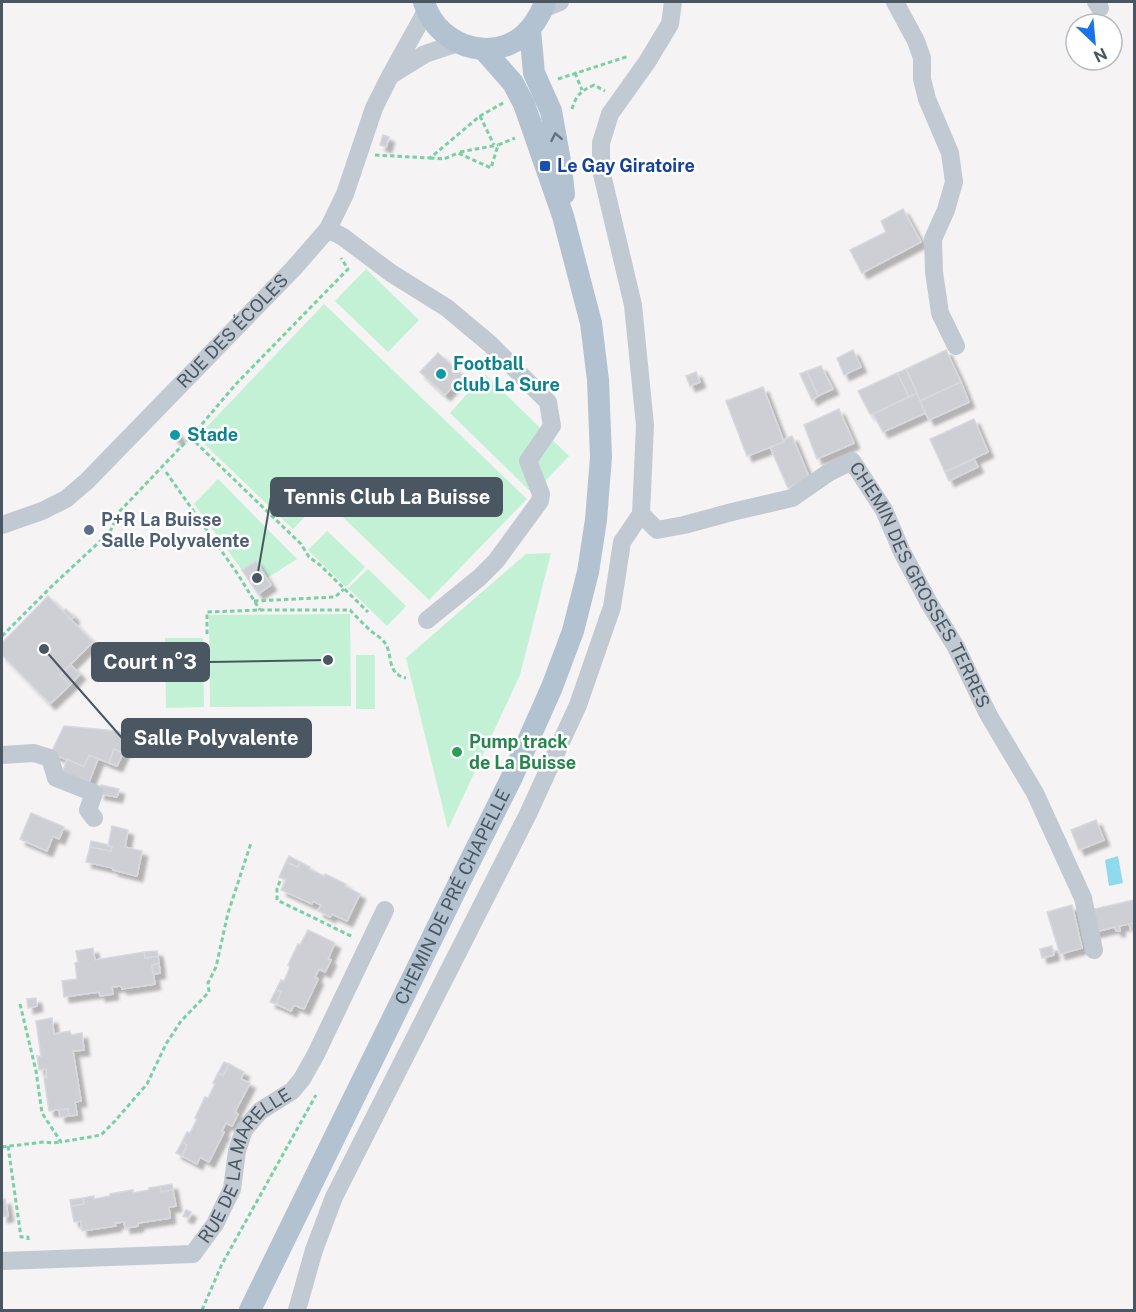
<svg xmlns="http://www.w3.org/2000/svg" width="1136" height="1312" font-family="'Public Sans',sans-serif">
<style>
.green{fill:#c3f1d5}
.water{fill:#90daee}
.building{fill:#cdcfd5;stroke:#d7d9de;stroke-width:1.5;filter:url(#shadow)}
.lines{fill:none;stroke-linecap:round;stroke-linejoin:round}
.path{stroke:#7ad0a6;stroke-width:3;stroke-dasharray:4.5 3;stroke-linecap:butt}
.minor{stroke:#c1cad2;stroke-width:18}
.major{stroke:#b3c2d1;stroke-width:22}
.oneway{stroke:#64717d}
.transit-dot{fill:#1a4fb4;stroke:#fff;stroke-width:2}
.culture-dot{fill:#0f9aa8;stroke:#fff;stroke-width:2}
.service-dot{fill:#5c6f8a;stroke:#fff;stroke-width:2}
.leisure-dot{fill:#2e9e5b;stroke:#fff;stroke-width:2}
.labels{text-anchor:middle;stroke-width:5;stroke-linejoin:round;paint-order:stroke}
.transit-label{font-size:18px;font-weight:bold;fill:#164399;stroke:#fff;text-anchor:start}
.street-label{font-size:18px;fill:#4a5661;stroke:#fff}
.culture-label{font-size:18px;font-weight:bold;fill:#0d838f;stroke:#fff;text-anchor:start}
.service-label{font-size:18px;font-weight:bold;fill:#4e5e75;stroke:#fff;text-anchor:start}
.leisure-label{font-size:18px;font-weight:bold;fill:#27864d;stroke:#fff;text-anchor:start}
.leader{fill:none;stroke:#4a5661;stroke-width:2}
.callout-dot{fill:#4a5661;stroke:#fff;stroke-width:2}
.callout{fill:#4a5661;stroke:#4a5661;stroke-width:2}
.callout-label{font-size:20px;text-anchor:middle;font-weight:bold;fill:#fff}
</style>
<defs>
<filter id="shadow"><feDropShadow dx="5.5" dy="5.5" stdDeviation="1.5" flood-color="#0004"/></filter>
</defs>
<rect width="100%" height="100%" fill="#f5f3f3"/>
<g class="green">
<polygon points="366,269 419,320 388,352 335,301"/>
<polygon points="324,304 527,499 429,600 323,498 293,529 197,437"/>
<polygon points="485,374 569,456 533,494 450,413"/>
<polygon points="218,479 297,559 267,578 257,562 242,570 194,504"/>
<polygon points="327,531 365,567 346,587 308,550"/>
<polygon points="551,553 520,675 448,829 406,658 526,554"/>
<polygon points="368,569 406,606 387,626 348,588"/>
<polygon points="350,614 351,706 210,707 209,615"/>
<polygon points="165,638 203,638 204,707 166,708"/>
<rect x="356" y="655" width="19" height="54"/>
</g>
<polygon class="water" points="1118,856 1123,883 1109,886 1105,860"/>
<g class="building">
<polygon points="383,135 389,137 386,147 380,145"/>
<polygon points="903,209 921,242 862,273 850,250 886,232 881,221"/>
<polygon points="853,350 861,367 844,375 837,358"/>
<polygon points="946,350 961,382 920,401 906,369"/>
<polygon points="438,353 463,375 445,395 420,372"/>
<polygon points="821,366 833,389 818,396 807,371"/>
<polygon points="906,369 917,393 909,397 897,373"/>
<polygon points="807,371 818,396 812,400 800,374"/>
<polygon points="696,372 700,382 690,386 686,376"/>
<polygon points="897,373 909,397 873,414 870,414 858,391"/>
<polygon points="961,382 969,402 929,420 920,401"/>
<polygon points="763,387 784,442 747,456 726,401"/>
<polygon points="917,393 925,413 883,432 873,414"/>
<polygon points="839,409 854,443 817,459 804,425"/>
<polygon points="974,419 988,452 945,472 930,439"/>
<polygon points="174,429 180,436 176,440 170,433"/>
<polygon points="792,436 810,479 788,488 770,447 784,442 784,440"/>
<polygon points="974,459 978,467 949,481 945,472"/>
<polygon points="256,561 271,585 258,594 242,570"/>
<polygon points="48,596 93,642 60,675 70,685 50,704 2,655 2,643"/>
<polygon points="66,609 74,617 71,620 63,611"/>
<polygon points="71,665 80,674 70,685 60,675"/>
<polygon points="64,726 117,731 130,737 123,753 114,749 109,763 89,755 84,767 51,753"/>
<polygon points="114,749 123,753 117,766 109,763"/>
<polygon points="89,755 98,759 89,782 81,778 79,784 61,776 67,759 84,767"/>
<polygon points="101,785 119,789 117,797 99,794"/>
<polygon points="31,813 64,827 59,839 53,836 47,851 20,839"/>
<polygon points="1096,820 1104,840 1079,850 1071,830"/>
<polygon points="112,826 128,830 125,847 142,851 137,876 113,870 113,868 86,862 90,847 111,851 112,847 108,846"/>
<polygon points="91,841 109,845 108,846 112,847 111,851 90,847"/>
<polygon points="289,856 300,862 298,867 286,862"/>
<polygon points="286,862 298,867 300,862 310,867 309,869 324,876 325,874 346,884 345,886 360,894 347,921 332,914 330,917 318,911 321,905 313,901 312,904 281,890 286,880 279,877"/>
<polygon points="1134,900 1134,923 1119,926 1120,931 1116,931 1115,927 1094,932 1090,910"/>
<polygon points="1072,905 1082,948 1060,954 1047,912"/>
<polygon points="1134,923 1134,930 1131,931 1129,924"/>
<polygon points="308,930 335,943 328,959 331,960 325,972 319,969 315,977 318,979 304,1009 294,1005 291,1011 276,1004 281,992 276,990 281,980 284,981 290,967 288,965 298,944 300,945"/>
<polygon points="1052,946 1054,955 1042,958 1040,949"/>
<polygon points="93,948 95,960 144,952 145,958 158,956 159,963 152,965 155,984 122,989 121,986 112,987 113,994 100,996 99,992 64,997 62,981 77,979 75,963 78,962 76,951"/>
<polygon points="157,951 158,956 145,958 144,952"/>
<polygon points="159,963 160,973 153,974 152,965"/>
<polygon points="276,990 281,992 276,1004 270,1002"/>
<polygon points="36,998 37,1006 28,1008 27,999"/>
<polygon points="52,1018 54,1034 70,1031 71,1035 82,1033 84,1050 73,1051 81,1101 75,1102 77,1115 69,1116 68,1109 49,1111 44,1078 47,1078 46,1069 39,1070 37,1056 41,1056 36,1021"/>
<polygon points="224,1062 229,1064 223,1076 218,1073"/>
<polygon points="229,1064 244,1072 241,1079 250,1083 235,1112 238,1114 232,1126 226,1123 222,1131 224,1132 209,1162 200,1157 197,1164 182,1156 187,1145 182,1142 187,1132 190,1133 197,1119 195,1118 205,1097 208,1098 215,1084 213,1083 218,1073 223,1076"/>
<polygon points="68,1109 69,1116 60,1117 59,1110"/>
<polygon points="182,1142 187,1145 182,1156 176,1153"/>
<polygon points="172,1184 173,1190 161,1192 160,1186"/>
<polygon points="160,1186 161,1192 173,1190 176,1206 169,1207 170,1218 138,1223 138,1226 125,1228 124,1222 115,1223 116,1226 82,1231 81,1221 74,1222 71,1206 84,1204 83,1198 94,1196 94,1199 110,1196 110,1194 133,1190 133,1193 149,1190 149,1188"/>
<polygon points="83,1198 84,1204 71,1206 70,1200"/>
<polygon points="5,1199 8,1216 2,1217 2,1200"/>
<polygon points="186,1210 191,1212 188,1218 183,1216"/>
</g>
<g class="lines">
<g class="path">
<polyline points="575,73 582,90"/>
<polyline points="558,79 629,56"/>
<path d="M 572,109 C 576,95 581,91 594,85 L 605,91"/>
<polyline points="480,116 494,145"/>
<polyline points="460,152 498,145"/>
<polyline points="375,155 430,158 480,116 503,103"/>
<polyline points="430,158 444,159 458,153 491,168 498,145 515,138"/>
<polyline points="190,437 301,544 309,557 320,565 368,612"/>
<polyline points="166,472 237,573 260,610"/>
<polyline points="254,601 335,597 344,589"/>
<path d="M 207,634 L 207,612 L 260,610 L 350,610 C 356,616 363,624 370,630 C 374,634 382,638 385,643 C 393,654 386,674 406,678"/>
<polyline points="2,636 53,585 110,532 119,512 197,430 235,385 348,269 341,258"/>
<polyline points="280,881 277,889 277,900 353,937"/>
<polyline points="20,1004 36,1071 42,1113 61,1142 101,1135 115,1121 147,1084 166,1044 181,1021 209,992 208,983 216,967 228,913 251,843"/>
<polyline points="8,1146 21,1237 28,1237 28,1242"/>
<polyline points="2,1147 44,1142 53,1143 61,1142"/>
<polyline points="202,1310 222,1264 316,1095"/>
</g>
<g class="minor">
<path id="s1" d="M 673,2 L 670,24 L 647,62 L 610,114 L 601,143 L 601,170 L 633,305 L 645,425 L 641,514 L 657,530 L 684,525 L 732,512 L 792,498 L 828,473 L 852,461 L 884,510 L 902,552 L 929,603 L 956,647 L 988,714 L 1035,793 L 1083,898 L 1094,950"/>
<polyline points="895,2 916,41 922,58 922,79 927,99 950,153 954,182 946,210 933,239 934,272 940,313 956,346"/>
<polyline points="1096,2 1100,8"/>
<polyline points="543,9 560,2"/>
<polyline points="391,75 425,54 458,43"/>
<polyline points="328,229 343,237 391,273 447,308 490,344 548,402 552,426 528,461 541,494 540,501 496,561 479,578 427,620"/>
<path id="s2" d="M 2,525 L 42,511 L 66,499 L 87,481 L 293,269 L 328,229 L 345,194 L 374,108 L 390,76 L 426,11"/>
<polyline points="2,755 34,753 50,758 56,778 94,793 88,810 94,818"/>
<path id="s3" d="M 2,1261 L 193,1254 L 215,1224 L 232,1189 L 237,1151 L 244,1130 L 260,1111 L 292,1091 L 302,1079 L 316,1054 L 385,910"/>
<polyline points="297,1310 314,1250 334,1197 528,814 578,705 612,607 622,542 641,514"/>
</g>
<g class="major">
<path d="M 424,2 C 438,51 505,68 535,22 C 539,15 543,10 545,2"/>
<polyline points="530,30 534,73 551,111 561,167 564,194"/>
<path id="s4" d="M 250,1310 L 461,879 L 512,777 L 552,687 L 573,631 L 588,572 L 596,520 L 601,457 L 598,380 L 591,323 L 563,216 L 524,104 L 513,83 L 483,49"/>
</g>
</g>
<defs><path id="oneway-chevron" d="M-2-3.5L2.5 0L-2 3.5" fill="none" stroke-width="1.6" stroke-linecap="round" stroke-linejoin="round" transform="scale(1.5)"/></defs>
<use class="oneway" href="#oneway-chevron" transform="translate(556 137) rotate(-101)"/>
<rect class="transit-dot" x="539" y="160" width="12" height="12" rx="3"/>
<g class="culture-dot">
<circle cx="441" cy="374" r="6"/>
<circle cx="175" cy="435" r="6"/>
</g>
<circle class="service-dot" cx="89" cy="530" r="6"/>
<circle class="leisure-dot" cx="457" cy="752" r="6"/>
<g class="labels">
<g class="transit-label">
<text x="557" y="172">Le Gay Giratoire</text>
</g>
<g class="street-label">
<text dy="6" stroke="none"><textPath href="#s2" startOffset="306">RUE DES ÉCOLES</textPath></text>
<text dy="6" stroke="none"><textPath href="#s1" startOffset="910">CHEMIN DES GROSSES TERRES</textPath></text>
<text dy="6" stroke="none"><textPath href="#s4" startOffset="460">CHEMIN DE PRÉ CHAPELLE</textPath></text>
<text dy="6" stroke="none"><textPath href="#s3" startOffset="297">RUE DE LA MARELLE</textPath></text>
</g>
<g class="culture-label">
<text x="453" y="370">Football<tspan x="453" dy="21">club La Sure</tspan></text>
<text x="187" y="441">Stade</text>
</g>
<g class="service-label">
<text x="101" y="526">P+R La Buisse<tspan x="101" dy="21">Salle Polyvalente</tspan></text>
</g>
<g class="leisure-label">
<text x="469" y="748">Pump track<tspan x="469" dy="21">de La Buisse</tspan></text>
</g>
</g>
<path class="leader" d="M257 578L271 497M328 660L209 662M44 649L122 738"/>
<g class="callout-dot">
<circle cx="257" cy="578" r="6"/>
<circle cx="328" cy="660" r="6"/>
<circle cx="44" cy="649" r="6"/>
</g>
<g class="callout">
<rect x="271" y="478" width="231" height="38" rx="6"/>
<rect x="92" y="643" width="117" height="38" rx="6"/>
<rect x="122" y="719" width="189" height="38" rx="6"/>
</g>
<g class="callout-label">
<text x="387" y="504">Tennis Club La Buisse</text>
<text x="150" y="669">Court n°3</text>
<text x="216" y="745">Salle Polyvalente</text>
</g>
<rect width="1136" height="1312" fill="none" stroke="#4a5661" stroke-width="6"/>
<g transform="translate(1094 42) rotate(154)"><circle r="28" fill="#ffffff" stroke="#b7bbc0" stroke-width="1.5"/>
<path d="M0-4.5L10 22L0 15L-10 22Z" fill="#1a73e8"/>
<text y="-9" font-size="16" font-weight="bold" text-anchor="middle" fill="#4a5661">N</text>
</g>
</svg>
